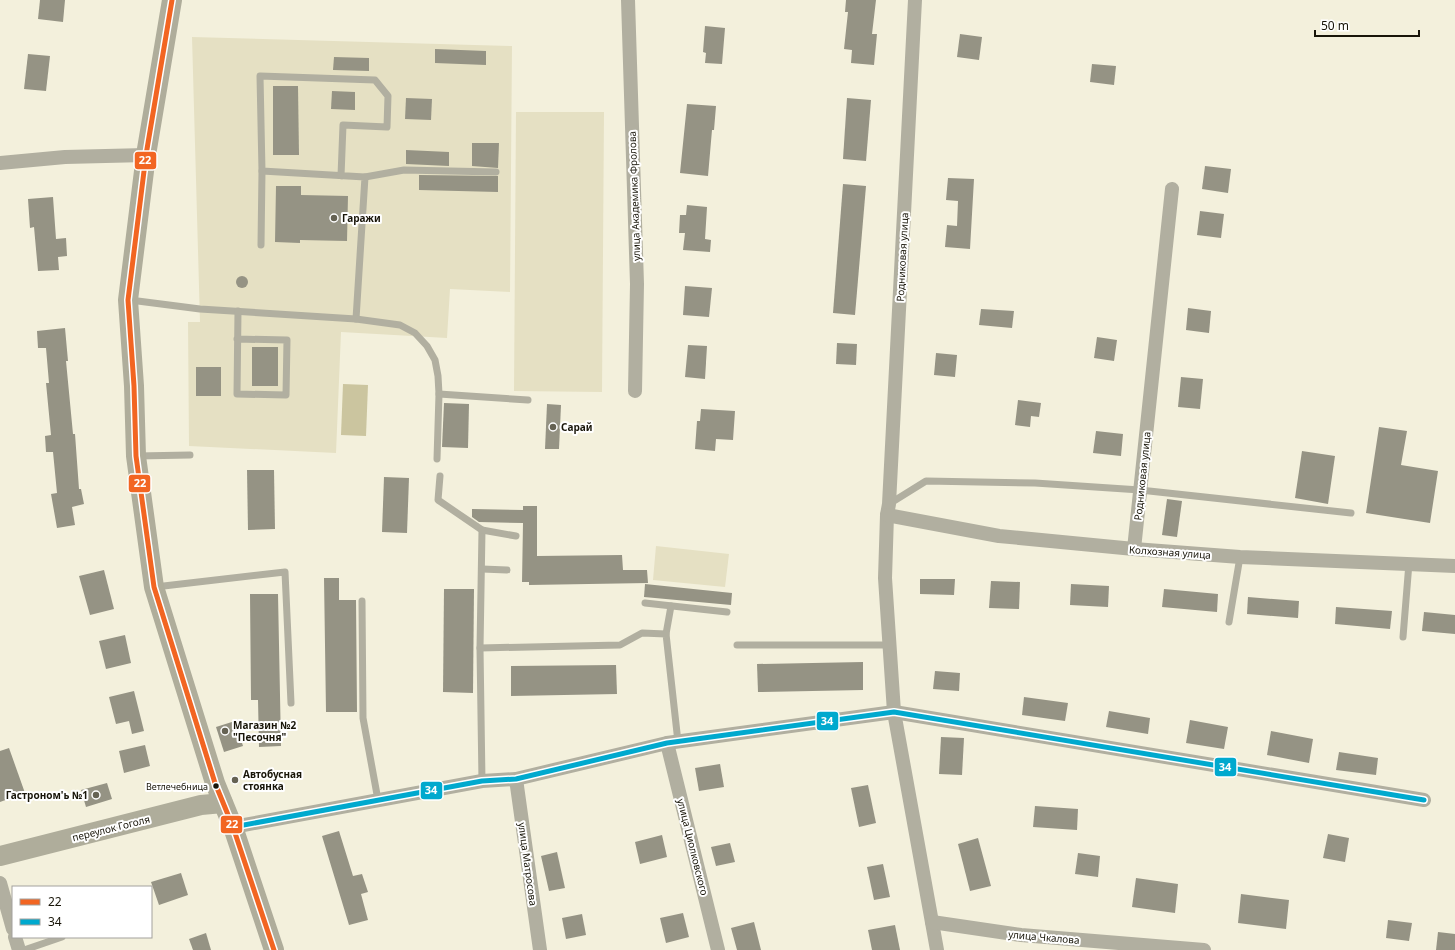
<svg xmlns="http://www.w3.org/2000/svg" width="1455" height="950" font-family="'Noto Sans',sans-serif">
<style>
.green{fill:#e5e0c3}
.water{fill:#cbc59f}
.building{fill:#959384}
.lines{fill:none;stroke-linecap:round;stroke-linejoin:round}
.service{stroke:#b1afa0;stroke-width:7}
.minor{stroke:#b1afa0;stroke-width:14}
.secondary{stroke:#afad9b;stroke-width:20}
.bus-1-casing{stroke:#fff;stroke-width:8}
.bus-2-casing{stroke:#fff;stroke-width:8}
.bus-1{stroke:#f26522;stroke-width:5}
.bus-2{stroke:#00a9ce;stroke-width:5}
.poi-dot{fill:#656253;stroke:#fff;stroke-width:1.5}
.bus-dot{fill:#181509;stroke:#fff;stroke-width:1.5}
.labels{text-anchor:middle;stroke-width:4;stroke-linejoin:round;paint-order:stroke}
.bus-label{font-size:9px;fill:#181509;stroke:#fff;text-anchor:end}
.street-label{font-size:10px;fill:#181509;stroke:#fff}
.poi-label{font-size:10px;font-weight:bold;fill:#181509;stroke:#fff;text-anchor:start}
.line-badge{stroke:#fff;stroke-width:1.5}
.badge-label{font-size:11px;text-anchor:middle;font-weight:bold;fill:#fff}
</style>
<rect width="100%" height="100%" fill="#f3f0dc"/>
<g class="green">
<polygon points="192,37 512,46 510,292 450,289 447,338 341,332 336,453 189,446 188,322 200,322"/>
<polygon points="516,112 604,112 602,392 514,391"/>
<polygon points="656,546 729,554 725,587 653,580"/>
</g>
<polygon class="water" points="343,384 368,385 366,436 341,435"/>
<g class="building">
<polygon points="40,0 65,0 63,22 38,19"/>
<polygon points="846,0 876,0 872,34 877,34 874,65 851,63 852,50 844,49 848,12 845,12"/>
<polygon points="705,26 725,28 722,64 705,63 706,53 703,52"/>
<polygon points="960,34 982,37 979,60 957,57"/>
<polygon points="435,49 486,51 486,65 435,63"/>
<polygon points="28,54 50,56 46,91 24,89"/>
<polygon points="334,57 369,58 369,71 333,70"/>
<polygon points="1092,64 1116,66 1114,85 1090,82"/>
<polygon points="273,86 298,86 299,155 273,155"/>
<polygon points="332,91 355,92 355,110 331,109"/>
<polygon points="406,98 432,99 431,120 405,119"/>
<polygon points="847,98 871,100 866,161 843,159"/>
<polygon points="687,104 716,106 714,130 712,130 708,176 680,173"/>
<polygon points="472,143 499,143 498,168 472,166"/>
<polygon points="406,150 449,152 449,166 406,164"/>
<polygon points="1205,166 1231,169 1228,193 1202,189"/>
<polygon points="419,175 498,176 498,192 419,190"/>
<polygon points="948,178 974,179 970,249 945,247 947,225 957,226 958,201 946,200"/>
<polygon points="843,184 866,186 855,315 833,313"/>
<polygon points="276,186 301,186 301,195 348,196 347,241 300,240 300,243 275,242"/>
<polygon points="53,197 56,239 66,238 67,256 58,257 59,270 38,271 34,227 30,228 28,199"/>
<polygon points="687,205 707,207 705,239 711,240 710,252 683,250 685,233 679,233 680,215 686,215"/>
<polygon points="1200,211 1224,214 1221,238 1197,235"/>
<circle cx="242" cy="282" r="6"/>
<polygon points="685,286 712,288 709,317 683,315"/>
<polygon points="1188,308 1211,311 1209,333 1186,330"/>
<polygon points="981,309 1014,311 1012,328 979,325"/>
<polygon points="65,328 68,361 66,361 73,434 75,434 79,489 81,489 84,504 72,507 75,525 57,528 51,494 57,493 53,452 46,452 45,436 51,435 46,383 49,383 46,348 38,348 37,331"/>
<polygon points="1097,337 1117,340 1114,361 1094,358"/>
<polygon points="837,343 857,344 856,365 836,364"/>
<polygon points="688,345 707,346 705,379 685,377"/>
<rect x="252" y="347" width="26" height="39"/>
<polygon points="936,353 957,355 955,377 934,375"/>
<rect x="196" y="367" width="25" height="29"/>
<polygon points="1181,377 1203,379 1200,409 1178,407"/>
<polygon points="1018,400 1041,403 1039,417 1031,416 1030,427 1015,425"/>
<polygon points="444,403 469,404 468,448 442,447"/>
<polygon points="547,404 561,405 559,449 545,449"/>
<polygon points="701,409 735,411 733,440 716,439 715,451 695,449 697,421 700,421"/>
<polygon points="1379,427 1407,431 1401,465 1438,471 1430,523 1366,513"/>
<polygon points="1096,431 1123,434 1121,456 1093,453"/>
<polygon points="1302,451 1335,456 1328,504 1295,498"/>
<polygon points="247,470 274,470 275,529 248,530"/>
<polygon points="384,477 409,478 407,533 382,532"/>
<polygon points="1167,499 1182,501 1177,537 1162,535"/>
<polygon points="523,506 537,506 537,556 622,555 623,570 647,570 648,583 529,585 529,582 522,582 523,523 479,522 472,517 472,509 523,510"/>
<polygon points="104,570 114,609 90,615 79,576"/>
<polygon points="324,578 339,578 339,600 356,600 357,712 326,712"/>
<polygon points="920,579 955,579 954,595 920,594"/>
<polygon points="991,581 1020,582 1019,609 989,608"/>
<polygon points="645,584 732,593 731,605 644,597"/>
<polygon points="1071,584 1109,586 1108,607 1070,605"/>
<polygon points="444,589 474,589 473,693 443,692"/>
<polygon points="1164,589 1218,594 1217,612 1162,607"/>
<polygon points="250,594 278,594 281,746 259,747 258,700 251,700"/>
<polygon points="1248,597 1299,601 1298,618 1247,614"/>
<polygon points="1336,607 1392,611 1390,629 1335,624"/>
<polygon points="1424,612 1455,615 1455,634 1422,631"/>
<polygon points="125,635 131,663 106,669 99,641"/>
<polygon points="863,662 863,690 758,692 757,664"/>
<polygon points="616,665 617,694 511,696 511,666"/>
<polygon points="935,671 960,673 959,691 933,689"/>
<polygon points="134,691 144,731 132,734 129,721 116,724 109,697"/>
<polygon points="1024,697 1068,703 1065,721 1022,715"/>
<polygon points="1109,711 1150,718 1148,734 1106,727"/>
<polygon points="1190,720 1228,727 1224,749 1186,743"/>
<polygon points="235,721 243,746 224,752 216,727"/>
<polygon points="1271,731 1313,739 1309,763 1267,755"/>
<polygon points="941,737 964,738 962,775 939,774"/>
<polygon points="145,745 150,766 124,773 119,751"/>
<polygon points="9,748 25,793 0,802 0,751"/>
<polygon points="1339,752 1378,758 1376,775 1336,770"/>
<polygon points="720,764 724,787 699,791 695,768"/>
<polygon points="107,783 112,799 86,807 81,790"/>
<polygon points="868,785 876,823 859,827 851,788"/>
<polygon points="1035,806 1078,809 1077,830 1033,827"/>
<polygon points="339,831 353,876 362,874 368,892 361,894 368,920 349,925 322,836"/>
<polygon points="1328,834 1349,838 1345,862 1323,858"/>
<polygon points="662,835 667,857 640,864 635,842"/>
<polygon points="978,838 991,886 970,891 958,844"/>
<polygon points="730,843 735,862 716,866 711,847"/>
<polygon points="557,852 565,888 549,891 541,856"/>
<polygon points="1078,853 1100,856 1098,877 1075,874"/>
<polygon points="883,864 890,897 874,900 867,867"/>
<polygon points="181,873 188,895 159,905 151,882"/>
<polygon points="1136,878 1178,884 1175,913 1132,907"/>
<polygon points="1241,894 1289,900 1286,929 1238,923"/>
<polygon points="683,913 689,937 666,943 660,918"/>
<polygon points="582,914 586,935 566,939 562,918"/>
<polygon points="1388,920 1412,923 1409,941 1386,938"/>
<polygon points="754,922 761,950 737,950 731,928"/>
<polygon points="895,925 900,950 872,950 868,930"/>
<polygon points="1438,932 1455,934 1455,950 1436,950"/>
<polygon points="206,933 211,950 193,950 189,939"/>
</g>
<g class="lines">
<g class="service">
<path d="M 341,176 L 343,125 L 387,127 L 388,96 L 375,80 L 260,76 L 262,171 C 296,173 331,175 365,177 L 356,319"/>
<polyline points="365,177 404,170 496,172"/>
<polyline points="261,245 262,171"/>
<polyline points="130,300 200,309 356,319 400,325 415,333 427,346 435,360 438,376 439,394 437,459"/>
<polyline points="237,339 287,340 286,395 237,394 238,311"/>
<polyline points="439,394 528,400"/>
<polyline points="137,456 190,455"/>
<polyline points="440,476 438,500 482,530 480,648 482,781"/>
<polyline points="889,504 926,481 1035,483 1140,490 1351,513"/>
<polyline points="482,530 516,536"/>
<polyline points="482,569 507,570"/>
<polyline points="155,587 285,572 291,703"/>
<polyline points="362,601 363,718 378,800"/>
<polyline points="645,603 727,612"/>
<polyline points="1229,622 1240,557"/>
<polyline points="666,634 671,606"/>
<polyline points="1403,637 1409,563"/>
<polyline points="737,645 889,645"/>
<polyline points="480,648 620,645 642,633 666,634 678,742"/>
<polyline points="24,950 62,937"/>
</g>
<g class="minor">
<polyline points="628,0 637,284 635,391"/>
<polyline points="915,0 889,504 887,515 885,578 894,712 937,950"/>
<polyline points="0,163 65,157 146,155"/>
<polyline points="887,515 999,536 1134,549 1240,557 1455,566"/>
<polyline points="1134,549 1172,189"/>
<polyline points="667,743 718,950"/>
<polyline points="516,779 540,950"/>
<polyline points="233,827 482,781 516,779 667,743 894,712 1424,800"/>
<polyline points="0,883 13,929"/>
<polyline points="932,922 1021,935 1204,950"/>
<polyline points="15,937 19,950"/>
</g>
<g class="secondary">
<polyline points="172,0 146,155 128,300 134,386 136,456 154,587 215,783 233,827 274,950"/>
<polyline points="0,856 201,805 223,803"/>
</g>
<defs>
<polyline id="bus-1" points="172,0 146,155 128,300 134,386 136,456 154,587 215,783 233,827 274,950"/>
<polyline id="bus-2" points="233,827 482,781 516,779 667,743 894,712 1424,800"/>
</defs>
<use href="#bus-1" class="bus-1-casing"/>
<use href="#bus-2" class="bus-2-casing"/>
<use href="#bus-1" class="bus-1"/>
<use href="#bus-2" class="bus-2"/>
</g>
<g class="poi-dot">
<circle cx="334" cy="218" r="4"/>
<circle cx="553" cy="427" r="4"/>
<circle cx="225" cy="731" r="4"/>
<circle cx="235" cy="780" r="4"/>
<circle cx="96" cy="795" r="4"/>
</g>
<circle class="bus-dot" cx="216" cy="786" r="3.5"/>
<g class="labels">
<g class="bus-label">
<text x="208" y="790">Ветлечебница</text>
</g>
<g class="street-label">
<text transform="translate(634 196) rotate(-92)" y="4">улица Академика Фролова</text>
<text transform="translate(902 257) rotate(-87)" y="4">Родниковая улица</text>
<text transform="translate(1142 476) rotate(-84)" y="4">Родниковая улица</text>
<text transform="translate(1170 552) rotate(4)" y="4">Колхозная улица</text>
<text transform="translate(111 828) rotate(-14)" y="4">переулок Гоголя</text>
<text transform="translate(693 847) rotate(76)" y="4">улица Циолковского</text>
<text transform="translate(528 864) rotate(82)" y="4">улица Матросова</text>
<text transform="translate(1044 937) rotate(5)" y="4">улица Чкалова</text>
</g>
<g class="poi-label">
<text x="342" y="222">Гаражи</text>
<text x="561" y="431">Сарай</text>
<text x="233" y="729">Магазин №2<tspan x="233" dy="12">"Песочня"</tspan></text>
<text x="243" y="778">Автобусная<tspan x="243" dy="12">стоянка</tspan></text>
<text x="88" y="799" text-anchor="end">Гастроном'ь №1</text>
</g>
</g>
<g class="line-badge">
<rect x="134" y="151" width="23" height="19" rx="4" fill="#f26522"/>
<rect x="128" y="474" width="23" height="19" rx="4" fill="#f26522"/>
<rect x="816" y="711" width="23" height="20" rx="4" fill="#00a9ce"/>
<rect x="1214" y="757" width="23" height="20" rx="4" fill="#00a9ce"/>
<rect x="420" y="781" width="23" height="19" rx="4" fill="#00a9ce"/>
<rect x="220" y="815" width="23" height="19" rx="4" fill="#f26522"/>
</g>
<g class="badge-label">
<text x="145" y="164">22</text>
<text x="140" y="487">22</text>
<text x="827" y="725">34</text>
<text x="1225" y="771">34</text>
<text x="431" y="794">34</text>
<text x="232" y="828">22</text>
</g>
<rect x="12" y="886" width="140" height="52" fill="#ffffff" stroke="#a3a19d"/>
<rect x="20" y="899" width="20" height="6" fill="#f26522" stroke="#a3a19d"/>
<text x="48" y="906" font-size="12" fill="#181509">22</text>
<rect x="20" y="919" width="20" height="6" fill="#00a9ce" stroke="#a3a19d"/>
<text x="48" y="926" font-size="12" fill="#181509">34</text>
<path d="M1315 30v6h104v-6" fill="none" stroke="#181509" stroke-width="2"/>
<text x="1321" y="30" font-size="12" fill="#181509" stroke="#ffffff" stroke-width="3" paint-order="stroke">50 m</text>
</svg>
